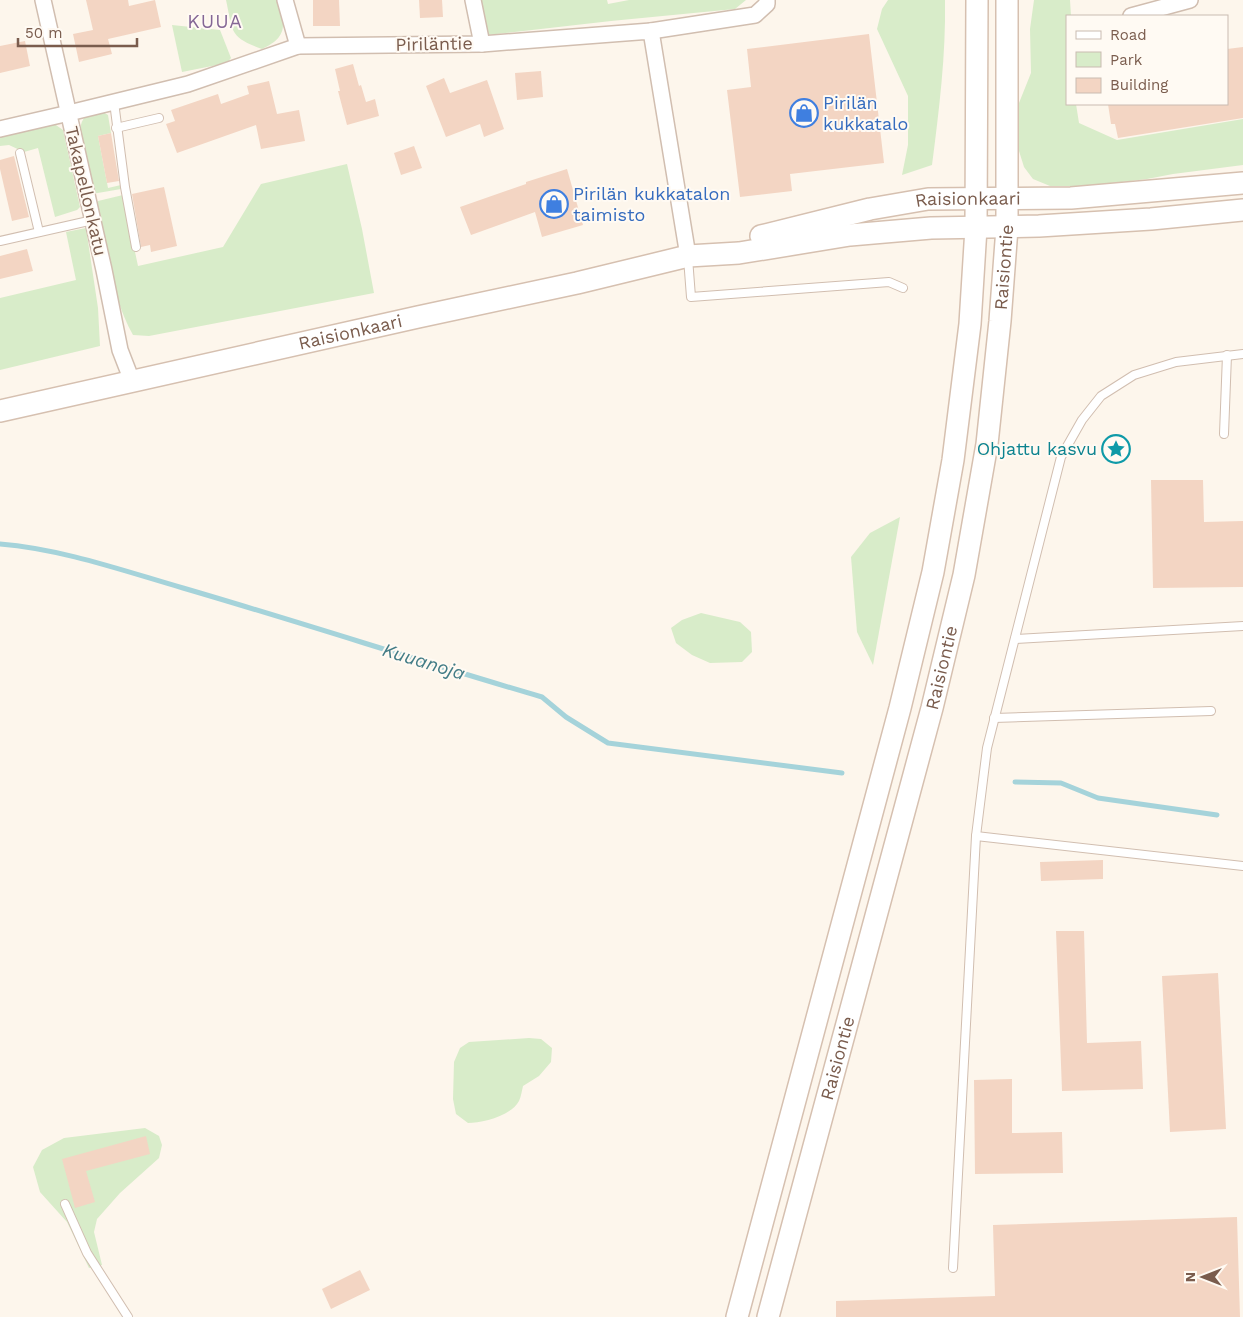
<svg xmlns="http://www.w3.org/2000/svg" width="1243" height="1317" font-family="'Work Sans',sans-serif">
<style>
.green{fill:#d8ecc9}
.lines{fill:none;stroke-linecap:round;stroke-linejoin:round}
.stream{stroke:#a5d3da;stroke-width:5}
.building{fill:#f3d5c3}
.service-casing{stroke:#d1beb0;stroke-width:10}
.minor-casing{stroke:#d1beb0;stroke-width:18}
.secondary-casing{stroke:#d6c0b0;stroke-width:24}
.service{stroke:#fff;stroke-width:8}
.minor{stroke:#fff;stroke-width:15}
.secondary{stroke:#fff;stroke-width:21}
.labels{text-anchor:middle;stroke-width:4;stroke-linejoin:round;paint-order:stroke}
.street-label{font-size:18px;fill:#7a5c4d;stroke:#fffaf3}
.shop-label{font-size:18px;fill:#366cbe;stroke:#fffaf3;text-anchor:start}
.culture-label{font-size:18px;fill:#0d838f;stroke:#fffaf3;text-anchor:end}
.neighbourhood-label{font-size:19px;letter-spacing:1px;fill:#846695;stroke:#fffaf3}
.water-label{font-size:19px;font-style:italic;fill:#437c86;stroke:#fffaf3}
</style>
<rect width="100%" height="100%" fill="#fdf6ec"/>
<g class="green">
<path d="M 226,0 L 279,0 C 285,25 288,37 262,49 C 229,37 233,32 226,0 Z"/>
<polygon points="481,0 607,0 608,4 629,0 746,0 735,9 611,21 487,35"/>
<path d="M 888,0 L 945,0 C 946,55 939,110 932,165 L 902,175 L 908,145 L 908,96 L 877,29 L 882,9 Z"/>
<polygon points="1034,0 1070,0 1071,16 1067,16 1067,104 1076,104 1079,123 1117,140 1243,119 1243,165 1173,174 1147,179 1088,186 1050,186 1033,179 1024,167 1019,151 1019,103 1031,73 1030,29"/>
<polygon points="172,25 220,30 231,58 227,63 182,72"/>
<path d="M 101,111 L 108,115 L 111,133 L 98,136 L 108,188 L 121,185 L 121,189 L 92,194 C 88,177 71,128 86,116 C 90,113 97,112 101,111 Z"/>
<polygon points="53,123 63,130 80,207 77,210 55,217 38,148 24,152 9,145 0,146 0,134"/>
<path d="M 347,164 L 362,229 L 374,293 L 149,336 L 133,335 C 112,298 106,247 96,205 L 98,201 L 123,195 L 138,266 L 223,247 L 261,184 Z"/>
<polygon points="86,228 98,308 100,346 0,370 0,298 76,280 66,232"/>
<polygon points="900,517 873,665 857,632 851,557 870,533"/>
<polygon points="701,613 740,622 751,632 752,652 742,662 710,663 692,655 676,643 671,628 682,620"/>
<path d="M 529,1038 L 541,1039 L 552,1048 L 551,1062 L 539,1076 L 523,1086 C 522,1090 521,1097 519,1101 C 511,1116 482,1123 468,1123 L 456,1114 L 453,1099 L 454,1062 L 460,1048 L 469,1042 Z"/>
<polygon points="145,1128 159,1136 162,1145 159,1158 120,1193 97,1219 94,1232 102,1265 89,1268 67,1222 40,1192 33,1167 42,1150 64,1138"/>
</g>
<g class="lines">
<g class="stream">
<path d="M 0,544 C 62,549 124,571 183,588 C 303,623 422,662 542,697 L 566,717 L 608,743 L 842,773"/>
<polyline points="1015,782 1061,783 1098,798 1217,815"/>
</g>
</g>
<g class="building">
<polygon points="86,0 128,0 129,6 155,0 161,27 108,39 112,54 79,62 73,34 93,30"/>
<polygon points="313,0 339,0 340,26 313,26"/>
<polygon points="419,0 442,0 443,17 420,18"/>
<polygon points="869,34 884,163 790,174 792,191 740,197 727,90 751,87 747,49"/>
<polygon points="25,41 30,66 0,73 0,46"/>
<polygon points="1243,47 1243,118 1118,138 1115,124 1111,124 1108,104 1227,104 1227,49"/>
<polygon points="353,64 359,86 361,85 366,102 375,99 379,116 347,125 338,91 340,91 335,69"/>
<polygon points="541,71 543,97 517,100 515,73"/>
<polygon points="444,78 450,93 487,80 504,129 484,137 480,124 446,137 426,86"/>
<polygon points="269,81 277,114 299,110 305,141 261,149 256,125 177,153 166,124 175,121 171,110 218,94 221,104 249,94 247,86"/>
<polygon points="111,133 119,181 107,183 98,136"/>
<polygon points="414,146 422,168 401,175 394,153"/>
<polygon points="14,156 29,217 12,221 0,169 0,160"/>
<polygon points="567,169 583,225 542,237 535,212 471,235 460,207 526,184 526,182"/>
<polygon points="164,187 177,246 151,252 150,245 141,247 132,194"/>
<polygon points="27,249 33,271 0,279 0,256"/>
<polygon points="1151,480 1203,480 1204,522 1243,521 1243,587 1153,588"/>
<polygon points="1103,860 1103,879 1041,881 1040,862"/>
<polygon points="1056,931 1084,931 1087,1043 1141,1041 1143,1089 1062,1091"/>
<polygon points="1218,973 1226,1129 1170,1132 1162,976"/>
<polygon points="1012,1079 1012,1133 1062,1132 1063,1173 975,1174 974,1080"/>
<polygon points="146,1136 150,1154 86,1171 95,1202 75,1208 62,1159"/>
<polygon points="1237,1217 1240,1317 836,1317 836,1301 995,1296 993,1225"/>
<polygon points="360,1270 370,1290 331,1309 322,1289"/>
</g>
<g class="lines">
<defs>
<g id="service">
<polyline points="114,102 125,187 136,247"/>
<polyline points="116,128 159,118"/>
<polyline points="20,153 39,232"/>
<polyline points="0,241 93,220"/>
<polyline points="688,258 691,297 889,282 903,288"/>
<polyline points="1224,434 1227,355"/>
<polyline points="1015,639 1243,626"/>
<polyline points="994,718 1211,711"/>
<polyline points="976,836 1243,866"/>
<polyline points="65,1204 87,1253 128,1317"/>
<polyline points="953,1268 976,836 987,748 1061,457 1082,420 1101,396 1134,375 1176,362 1243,354"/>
</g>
<g id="minor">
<polyline points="43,0 104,270 120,350 132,381"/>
<polyline points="285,0 298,46"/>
<polyline points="473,0 482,44"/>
<polyline points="1131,16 1190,0"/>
<polyline points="651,31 755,15 767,4 767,0"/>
<polyline points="0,129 69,113 188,84 298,46 482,44 651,31 688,256"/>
</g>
<g id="secondary">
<path id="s1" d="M 761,236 L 870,209 L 928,199 L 1071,198 L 1243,183"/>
<path id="s2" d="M 0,411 L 418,317 L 577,283 L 688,256 L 739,253 L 850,235 L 931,228 L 1039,226 L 1151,219 L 1243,210"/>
<polyline points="737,1317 900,708 933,572 953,460 970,324 976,228 977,0"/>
<path id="s3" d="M 768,1317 L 932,708 L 964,575 L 987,444 L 1000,321 L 1007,228 L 1007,0"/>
</g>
</defs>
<use href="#service" class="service-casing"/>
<use href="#minor" class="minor-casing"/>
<use href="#secondary" class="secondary-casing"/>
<use href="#service" class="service"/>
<use href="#minor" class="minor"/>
<use href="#secondary" class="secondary"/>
</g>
<defs>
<symbol id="shop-ring" viewBox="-11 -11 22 22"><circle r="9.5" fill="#fffaf3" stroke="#3f7fe0" stroke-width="1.5"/><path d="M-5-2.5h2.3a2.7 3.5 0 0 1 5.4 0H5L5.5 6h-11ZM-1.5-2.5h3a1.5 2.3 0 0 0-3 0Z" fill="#3f7fe0"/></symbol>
<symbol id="sight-ring" viewBox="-11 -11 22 22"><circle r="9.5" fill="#fffaf3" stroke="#0f9aa8" stroke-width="1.5"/><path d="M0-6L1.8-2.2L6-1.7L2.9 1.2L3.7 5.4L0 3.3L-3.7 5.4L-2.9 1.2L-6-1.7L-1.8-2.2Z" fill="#0f9aa8"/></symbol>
</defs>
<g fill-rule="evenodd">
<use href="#shop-ring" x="788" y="97" width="32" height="32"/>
<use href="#shop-ring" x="538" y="188" width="32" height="32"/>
<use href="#sight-ring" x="1100" y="433" width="32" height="32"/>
</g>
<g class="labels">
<g class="street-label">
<text transform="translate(434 44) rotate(-1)" y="6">Piriläntie</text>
<text transform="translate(86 191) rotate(77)" y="6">Takapellonkatu</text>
<text dy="6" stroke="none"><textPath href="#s1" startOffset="211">Raisionkaari</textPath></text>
<text dy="6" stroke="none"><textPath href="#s3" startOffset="1078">Raisiontie</textPath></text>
<text dy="6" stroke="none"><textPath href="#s2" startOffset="359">Raisionkaari</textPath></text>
<text dy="6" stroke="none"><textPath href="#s3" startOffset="672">Raisiontie</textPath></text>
<text dy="6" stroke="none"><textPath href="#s3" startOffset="268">Raisiontie</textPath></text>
</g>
<g class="shop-label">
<text x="823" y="109">Pirilän<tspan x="823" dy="21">kukkatalo</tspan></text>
<text x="573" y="200">Pirilän kukkatalon<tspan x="573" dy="21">taimisto</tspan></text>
</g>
<g class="culture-label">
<text x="1097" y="455">Ohjattu kasvu</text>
</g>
<g class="neighbourhood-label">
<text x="215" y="28">KUUA</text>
</g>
<g class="water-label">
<text transform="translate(424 661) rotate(17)" y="7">Kuuanoja</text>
</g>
</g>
<rect x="1066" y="15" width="162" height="90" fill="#fffaf3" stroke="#cabbb1"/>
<rect x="1076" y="31" width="25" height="8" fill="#ffffff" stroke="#cabbb1"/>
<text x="1110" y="40" font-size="15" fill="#7a5c4d">Road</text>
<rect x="1076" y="52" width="25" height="15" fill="#d8ecc9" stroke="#cabbb1"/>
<text x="1110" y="65" font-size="15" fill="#7a5c4d">Park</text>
<rect x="1076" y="78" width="25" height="15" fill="#f3d5c3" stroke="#cabbb1"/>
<text x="1110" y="90" font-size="15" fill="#7a5c4d">Building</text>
<g transform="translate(1203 1277) rotate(270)" stroke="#fffaf3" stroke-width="4" paint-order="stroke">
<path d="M0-4L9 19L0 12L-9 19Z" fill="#7a5c4d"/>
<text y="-8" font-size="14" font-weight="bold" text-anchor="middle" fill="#7a5c4d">N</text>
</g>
<path d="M18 38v8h119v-8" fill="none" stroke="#7a5c4d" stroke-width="2.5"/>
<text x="25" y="38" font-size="15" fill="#7a5c4d" stroke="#fffaf3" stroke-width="4" paint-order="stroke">50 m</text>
</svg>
